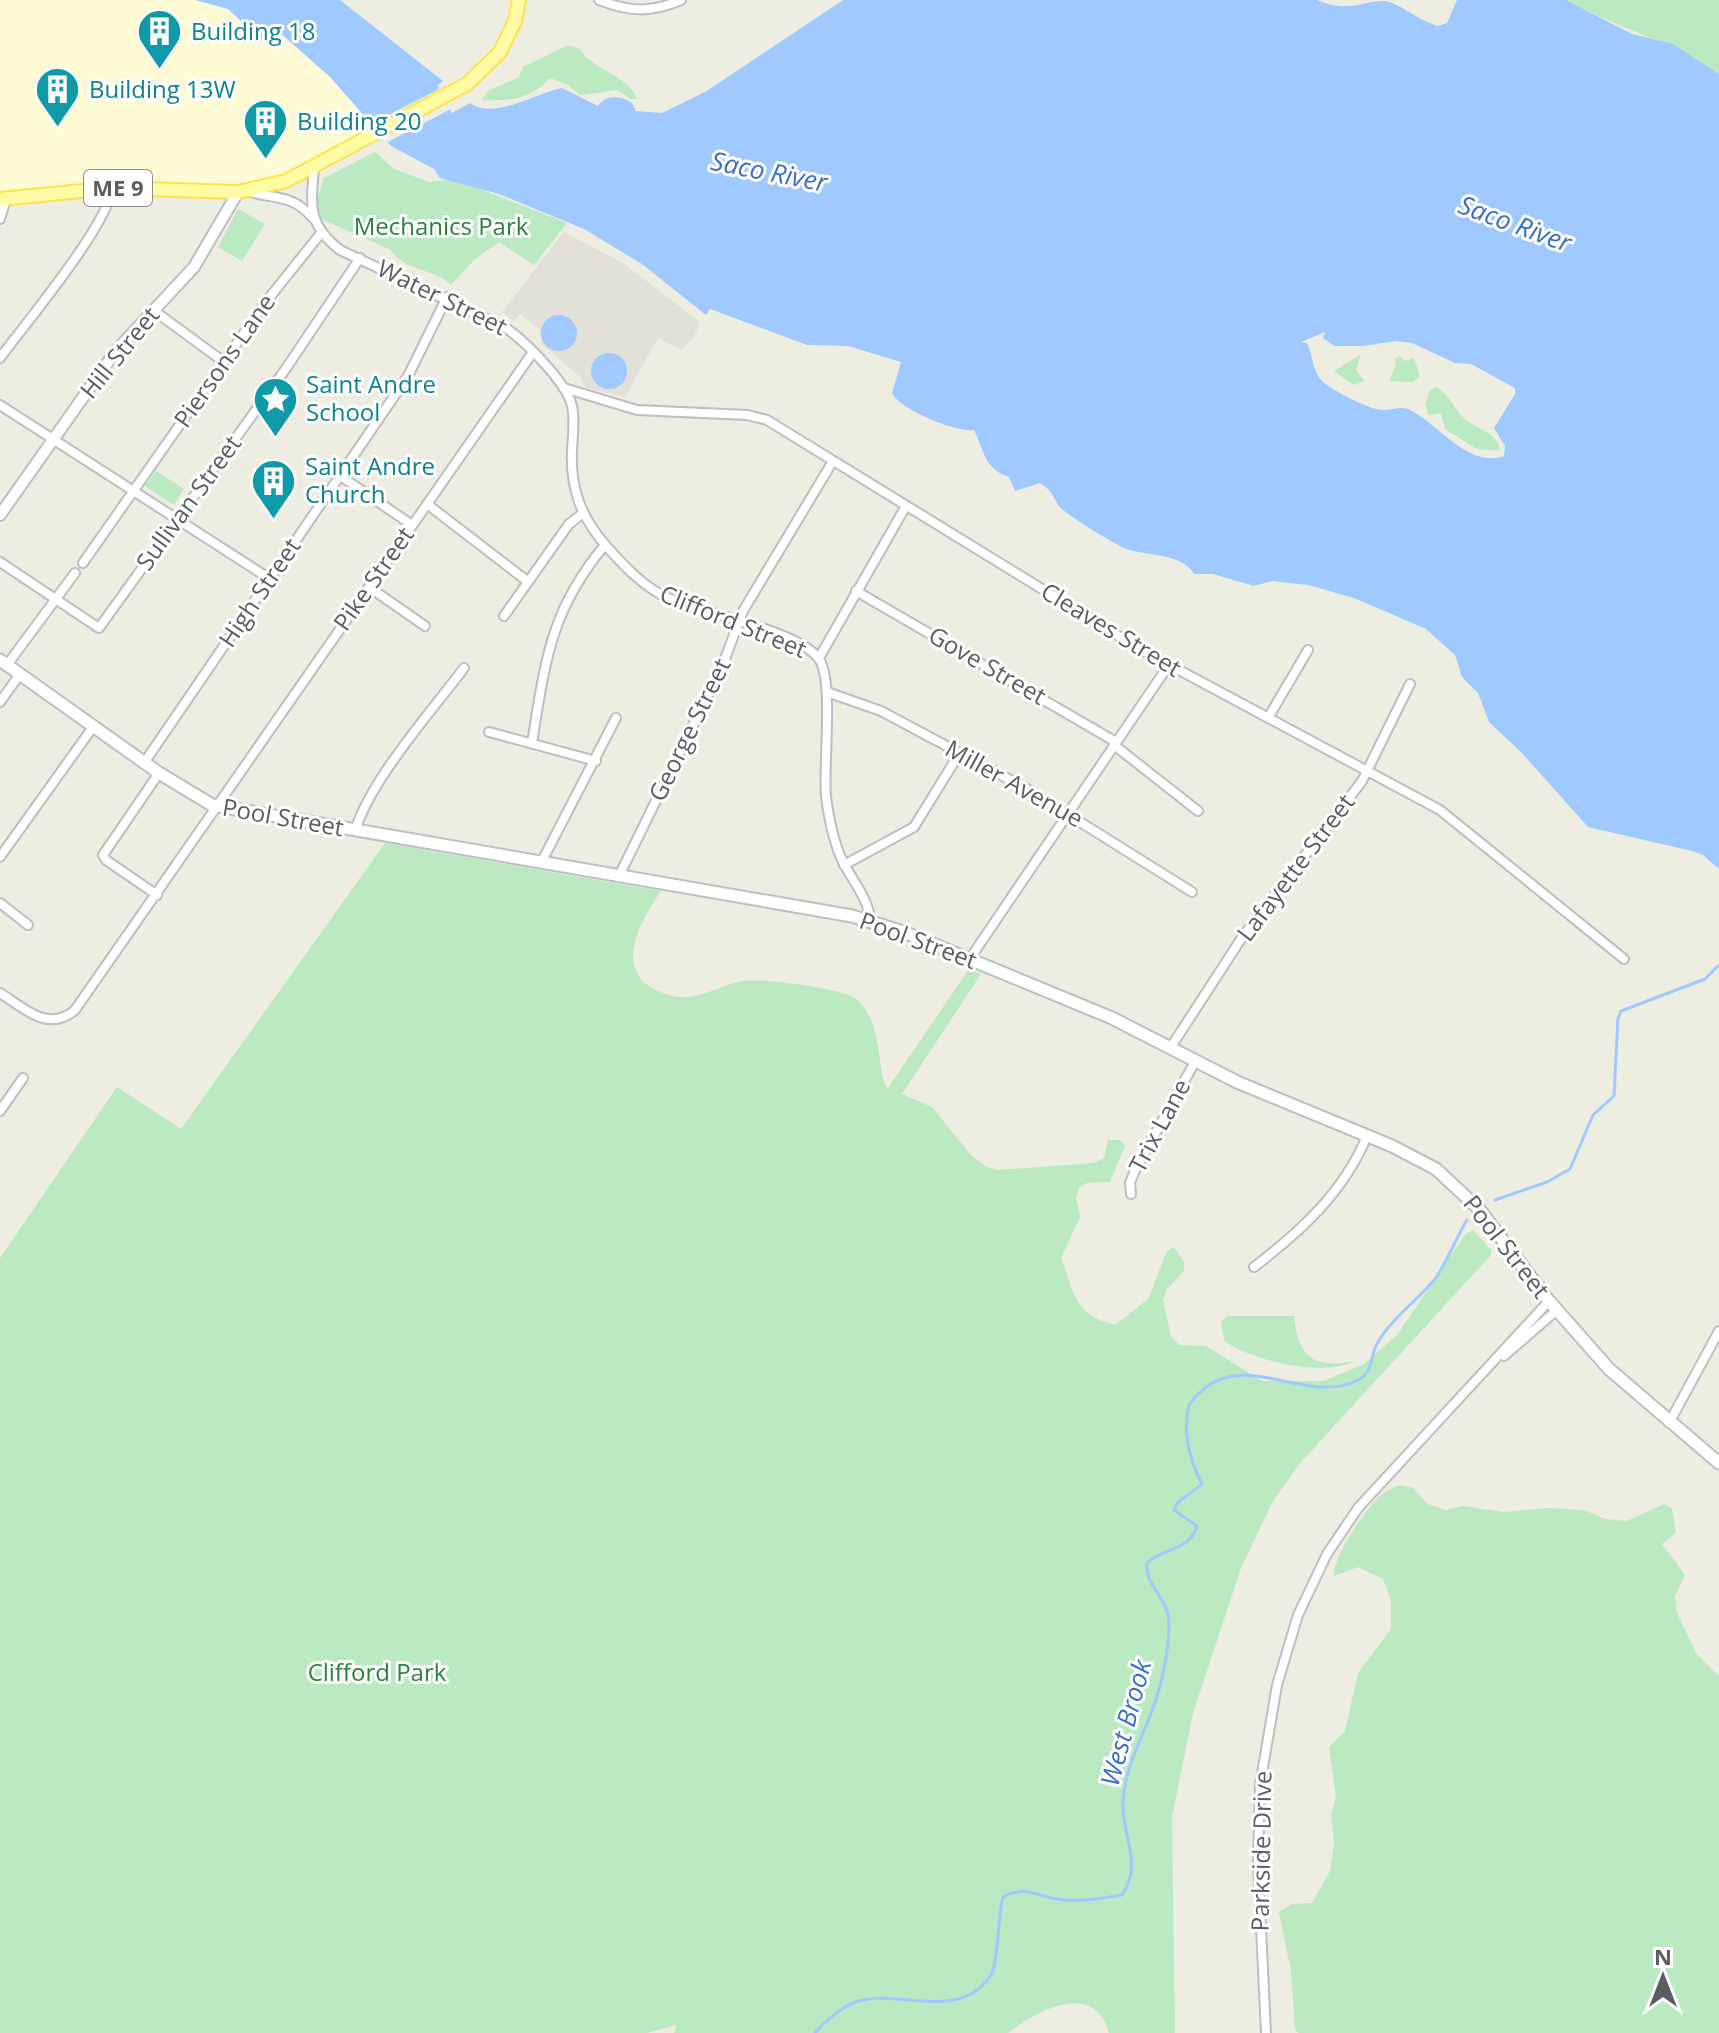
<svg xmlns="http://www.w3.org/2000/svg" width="1719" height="2033" font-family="'Open Sans',sans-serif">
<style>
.commercial{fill:#fffbd5}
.industrial{fill:#e2e0d9}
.green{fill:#bbe9c1}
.water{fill:#a0caff;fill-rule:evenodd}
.pier{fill:#eeede1}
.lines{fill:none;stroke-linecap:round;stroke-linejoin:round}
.stream{stroke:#a0caff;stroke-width:3}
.minor-casing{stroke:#bcbec4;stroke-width:12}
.tertiary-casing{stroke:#bcbec4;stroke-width:14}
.secondary-casing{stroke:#bcbfc6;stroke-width:15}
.primary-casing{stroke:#fee34a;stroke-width:16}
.minor{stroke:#fff;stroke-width:8}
.tertiary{stroke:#fff;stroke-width:10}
.secondary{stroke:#fff;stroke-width:11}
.primary{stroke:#fffca5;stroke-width:12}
.labels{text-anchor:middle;stroke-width:6;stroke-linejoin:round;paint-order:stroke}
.shield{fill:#fff;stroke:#8c8e92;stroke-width:2}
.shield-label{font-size:22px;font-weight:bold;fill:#5a5d64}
.culture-label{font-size:24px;fill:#0d838f;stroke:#fff;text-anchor:start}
.park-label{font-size:24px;fill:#2c823a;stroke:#fff}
.street-label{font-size:24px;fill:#5a5d64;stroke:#fff}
.water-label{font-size:26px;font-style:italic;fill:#386ecd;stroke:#fff}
</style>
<rect width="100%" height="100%" fill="#eeede1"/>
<polygon class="commercial" points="0,0 195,0 228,9 262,41 279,31 330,77 368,121 357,132 362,142 265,188 0,199"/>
<polygon class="industrial" points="564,232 623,263 700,322 694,337 682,350 658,338 625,397 586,388 580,377 542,344 539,329 520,314 514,321 502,312"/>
<g class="green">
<path d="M 1566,0 L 1719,0 L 1719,74 C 1671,41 1617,28 1566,0 Z"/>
<path d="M 568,45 L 580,49 C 592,70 629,75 637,99 L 630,99 L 618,90 L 580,95 L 568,85 L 550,78 C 530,100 510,101 482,100 L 488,91 L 519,77 L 523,67 Z"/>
<path d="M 375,152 L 394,169 L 429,182 L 448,180 L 475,187 L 567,223 L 534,265 L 499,242 L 475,259 L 451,285 C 434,268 403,271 391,250 L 321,219 L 317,200 L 324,178 Z"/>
<polygon points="238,209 265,224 242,261 218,247"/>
<polygon points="1361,354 1356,370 1364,381 1354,385 1334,371"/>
<polygon points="1400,356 1404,361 1414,358 1420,377 1413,382 1389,381 1396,365 1394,359"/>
<path d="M 1437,387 C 1450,396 1452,406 1463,417 C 1475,429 1498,432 1500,451 L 1477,449 L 1445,429 L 1441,413 L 1429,415 L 1425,405 L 1430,390 Z"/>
<polygon points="156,471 184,489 174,505 145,486"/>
<path d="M 385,843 L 661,891 C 643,917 615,965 650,987 C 659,992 673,998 684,997 C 705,997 723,984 743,981 C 762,978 835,988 851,996 C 885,1013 876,1080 888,1088 L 969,969 L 981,974 L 902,1094 L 932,1107 L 971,1155 L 985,1166 L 997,1170 L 1094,1163 L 1104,1158 L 1108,1140 L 1120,1140 L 1125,1146 L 1110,1182 L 1087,1183 L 1079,1188 L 1076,1198 L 1080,1217 L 1061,1258 C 1075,1294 1074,1315 1115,1325 L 1148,1299 L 1167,1251 L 1174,1247 L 1184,1262 L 1184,1271 L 1167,1289 L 1163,1300 L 1171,1337 L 1179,1345 L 1206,1346 L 1262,1381 L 1324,1381 L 1364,1364 L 1397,1335 L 1465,1235 L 1473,1230 L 1491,1250 L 1491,1255 L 1301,1462 L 1273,1501 L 1241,1568 L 1193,1713 L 1172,1817 L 1175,2033 L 1109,2033 C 1094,1979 1036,2011 1008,2033 L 674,2033 L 676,2025 L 647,2033 L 0,2033 L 0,1258 L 117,1087 L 181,1129 Z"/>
<path d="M 1227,1316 L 1294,1316 C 1298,1355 1312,1370 1353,1361 C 1327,1378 1247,1360 1224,1340 L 1221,1322 Z"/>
<path d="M 1399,1485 L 1413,1488 L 1428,1504 L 1446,1510 L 1463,1506 L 1504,1512 L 1549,1508 L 1584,1510 L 1605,1519 L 1627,1521 L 1664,1504 L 1672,1508 L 1676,1533 L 1662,1544 L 1685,1575 L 1675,1596 L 1677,1613 L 1697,1655 L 1719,1676 L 1719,2033 L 1299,2033 L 1295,2030 L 1291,1971 L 1279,1912 L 1292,1904 L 1312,1903 L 1330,1871 L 1334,1844 L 1331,1815 L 1336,1797 L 1329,1747 L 1345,1731 L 1358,1673 L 1391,1629 L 1391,1600 L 1383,1579 L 1358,1567 L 1334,1576 C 1331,1560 1368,1505 1382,1494 C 1387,1490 1394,1488 1399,1485 Z"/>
</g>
<g class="water">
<path d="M 195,0 L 340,0 L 443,81 L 437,86 L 452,113 L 470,103 C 495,121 537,92 562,88 L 598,106 C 607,94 621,96 632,103 L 636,111 L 662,113 L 705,92 L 843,0 L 1317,0 C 1349,14 1363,0 1386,1 C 1404,6 1419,21 1438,26 L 1447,23 L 1457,0 L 1566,0 L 1632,34 L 1673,44 L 1719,74 L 1719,869 L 1703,855 L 1692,851 L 1588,827 L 1521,752 L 1489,722 L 1478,693 L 1462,677 L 1455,655 L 1426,629 L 1354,598 L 1308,585 L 1272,581 L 1254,586 L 1213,574 L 1194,574 C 1182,553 1147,556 1126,549 C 1116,545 1063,513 1058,505 C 1052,494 1052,491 1040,483 L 1015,491 L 1009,477 C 984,469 984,450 974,430 C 957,433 899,409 892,393 L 901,362 L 848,346 L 807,345 L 710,309 L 706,315 L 642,264 L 584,229 L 499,194 L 440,178 L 434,169 L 391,146 L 330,77 L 279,32 L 262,41 L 228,9 ZM 1325,332 L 1323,338 L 1334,346 L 1363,346 L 1396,341 L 1412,343 L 1455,363 L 1471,364 L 1515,388 L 1515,394 L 1494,428 L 1505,446 L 1504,456 C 1468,469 1437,422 1408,409 C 1400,406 1392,410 1384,410 C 1369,410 1334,391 1323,382 C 1312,371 1313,355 1307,343 L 1301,342 Z"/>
<circle cx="559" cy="333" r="18"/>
<circle cx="609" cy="371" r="18"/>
</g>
<polygon class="pier" points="443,87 453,108 384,144 368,126"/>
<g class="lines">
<g class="stream">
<polyline points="1495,1200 1547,1182 1570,1169 1593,1115 1614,1096 1618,1018 1621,1011 1705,979 1719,965"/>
<path d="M 815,2033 C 823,2023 841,2008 853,2003 C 897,1986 958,2025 991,1975 C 998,1965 998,1914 1003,1897 C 1027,1884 1039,1898 1064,1900 C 1083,1902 1103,1898 1122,1895 C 1144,1863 1121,1836 1123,1801 C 1125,1767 1142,1739 1153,1708 C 1162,1684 1169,1649 1169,1624 C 1169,1598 1144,1585 1147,1563 C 1164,1547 1189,1552 1197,1526 L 1174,1510 L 1177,1503 L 1202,1484 C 1190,1462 1182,1430 1189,1405 C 1236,1338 1305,1410 1360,1379 C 1374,1371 1370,1354 1378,1342 C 1392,1318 1418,1300 1435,1279 C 1444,1268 1458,1234 1467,1220"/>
</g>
<defs>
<g id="minor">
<path d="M 599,0 C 629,12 651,13 681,0"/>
<path d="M 314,167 C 311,206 307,224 340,250 L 506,328 C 526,342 567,383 572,406 C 575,420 573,435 572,449 C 570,489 581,518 608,548 C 625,567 645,588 668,598 C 702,613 800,631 819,659 C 834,680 823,766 826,797 C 829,819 833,842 843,862 C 852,880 870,901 870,921"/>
<path d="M 247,191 C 275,200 291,193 313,218"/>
<polyline points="0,219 6,199"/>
<polyline points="153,310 224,362"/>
<path d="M 0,358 C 25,324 109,224 112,188"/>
<polyline points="564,388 637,410 747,415 767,420 1138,648 1440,810 1624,959"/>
<polyline points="0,405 270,579"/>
<polyline points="339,475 412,525"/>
<polyline points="427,504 527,581"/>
<polyline points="0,562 99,628 287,367 360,258"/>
<polyline points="83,563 265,303 321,233"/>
<polyline points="369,587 425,626"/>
<polyline points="856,591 1116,742"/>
<polyline points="504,616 569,524 582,514"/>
<polyline points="819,658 906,506"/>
<polyline points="7,665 75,573"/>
<polyline points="827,692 881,711 1029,790 1192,892"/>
<polyline points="0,702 20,674"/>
<polyline points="1268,718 1308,650"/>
<polyline points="489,732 596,761"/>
<path d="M 532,743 C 545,663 550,610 605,545"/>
<polyline points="1114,745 1198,811"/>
<polyline points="144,763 408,376 447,297"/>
<path d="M 355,831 C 371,779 431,712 464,668"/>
<polyline points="0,857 93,727"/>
<polyline points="541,863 616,718"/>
<polyline points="844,865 914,827 959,754"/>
<polyline points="619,876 723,664 743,611 833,461"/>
<polyline points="157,895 106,860 103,855 159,773"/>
<polyline points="0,903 28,925"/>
<polyline points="969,960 1168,666"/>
<path d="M 0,993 C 24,1008 48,1033 75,1010 L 533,352"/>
<polyline points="1171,1047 1241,939 1362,781 1410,684"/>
<polyline points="0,1111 23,1078"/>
<polyline points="1131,1194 1130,1183 1135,1170 1196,1060"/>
<path d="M 1254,1267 C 1301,1231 1344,1192 1367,1136"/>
<polyline points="1504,1356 1557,1310"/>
<polyline points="1669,1423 1719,1331"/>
<polyline points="1266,2033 1258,1864 1260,1785 1277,1685 1298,1615 1327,1554 1358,1508 1549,1301"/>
</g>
<polyline id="tertiary" points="0,515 115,352 194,267 238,192"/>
<polyline id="secondary" points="0,660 159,773 212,805 852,916 906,933 1112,1018 1237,1082 1392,1146 1436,1169 1479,1209 1549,1301 1609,1369 1719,1463"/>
<polyline id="primary" points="0,199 112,188 238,192 286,181 467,84 500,52 515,21 519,0"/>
</defs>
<use href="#minor" class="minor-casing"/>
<use href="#tertiary" class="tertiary-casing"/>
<use href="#secondary" class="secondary-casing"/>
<use href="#primary" class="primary-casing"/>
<use href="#minor" class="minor"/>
<use href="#tertiary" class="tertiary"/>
<use href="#secondary" class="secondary"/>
<use href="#primary" class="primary"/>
</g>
<defs>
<symbol id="building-pin" viewBox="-11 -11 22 30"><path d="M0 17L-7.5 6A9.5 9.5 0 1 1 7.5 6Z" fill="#0f9aa8" stroke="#fff"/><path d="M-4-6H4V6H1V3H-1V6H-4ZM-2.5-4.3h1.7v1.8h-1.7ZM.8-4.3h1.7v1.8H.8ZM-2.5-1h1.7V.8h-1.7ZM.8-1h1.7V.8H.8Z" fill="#fff"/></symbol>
<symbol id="sight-pin" viewBox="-11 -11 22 30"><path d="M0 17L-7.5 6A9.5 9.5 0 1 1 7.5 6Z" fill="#0f9aa8" stroke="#fff"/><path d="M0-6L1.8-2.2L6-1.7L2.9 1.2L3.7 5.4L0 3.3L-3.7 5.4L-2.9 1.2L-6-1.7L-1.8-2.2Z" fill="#fff"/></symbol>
</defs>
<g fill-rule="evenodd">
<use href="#building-pin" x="134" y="6" width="51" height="69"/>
<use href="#building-pin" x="32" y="64" width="51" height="69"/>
<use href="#building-pin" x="240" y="96" width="51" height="69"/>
<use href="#sight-pin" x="250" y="374" width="51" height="69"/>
<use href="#building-pin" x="248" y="456" width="51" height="69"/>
</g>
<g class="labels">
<rect class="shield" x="84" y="170" width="68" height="36" rx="6"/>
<g class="shield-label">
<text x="118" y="196">ME 9</text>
</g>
<g class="culture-label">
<text x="191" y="40">Building 18</text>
<text x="89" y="98">Building 13W</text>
<text x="297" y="130">Building 20</text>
<text x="306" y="393">Saint Andre<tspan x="306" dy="28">School</tspan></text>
<text x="305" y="475">Saint Andre<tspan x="305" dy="28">Church</tspan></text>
</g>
<g class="park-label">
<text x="441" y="235">Mechanics Park</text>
<text x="377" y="1681">Clifford Park</text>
</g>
<g class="street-label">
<text transform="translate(442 298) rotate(26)" y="8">Water Street</text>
<text transform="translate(120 353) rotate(-51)" y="8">Hill Street</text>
<text transform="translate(225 361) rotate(-55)" y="8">Piersons Lane</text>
<text transform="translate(189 503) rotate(-54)" y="8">Sullivan Street</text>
<text transform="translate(374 579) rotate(-55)" y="8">Pike Street</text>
<text transform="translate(260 593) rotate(-56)" y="8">High Street</text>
<text transform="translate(733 622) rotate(22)" y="8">Clifford Street</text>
<text transform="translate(1111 630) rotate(31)" y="8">Cleaves Street</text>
<text transform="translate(987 666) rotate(30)" y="8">Gove Street</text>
<text transform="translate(690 730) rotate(-64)" y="8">George Street</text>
<text transform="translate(1014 784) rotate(29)" y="8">Miller Avenue</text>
<text transform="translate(283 818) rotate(10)" y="8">Pool Street</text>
<text transform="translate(1296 868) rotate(-53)" y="8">Lafayette Street</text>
<text transform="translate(918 941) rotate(20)" y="8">Pool Street</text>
<text transform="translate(1160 1126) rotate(-62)" y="8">Trix Lane</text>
<text transform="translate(1506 1247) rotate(52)" y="8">Pool Street</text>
<text transform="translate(1262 1851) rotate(-89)" y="8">Parkside Drive</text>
</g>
<g class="water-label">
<text transform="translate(769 172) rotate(11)" y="9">Saco River</text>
<text transform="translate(1515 224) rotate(20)" y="9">Saco River</text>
<text transform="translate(1126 1723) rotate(-75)" y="9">West Brook</text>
</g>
</g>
<g transform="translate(1663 1977)" stroke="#ffffff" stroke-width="6" paint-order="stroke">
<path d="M0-6L14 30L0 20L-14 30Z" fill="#5a5d64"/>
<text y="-12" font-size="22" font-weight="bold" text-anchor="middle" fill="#5a5d64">N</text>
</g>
</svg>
